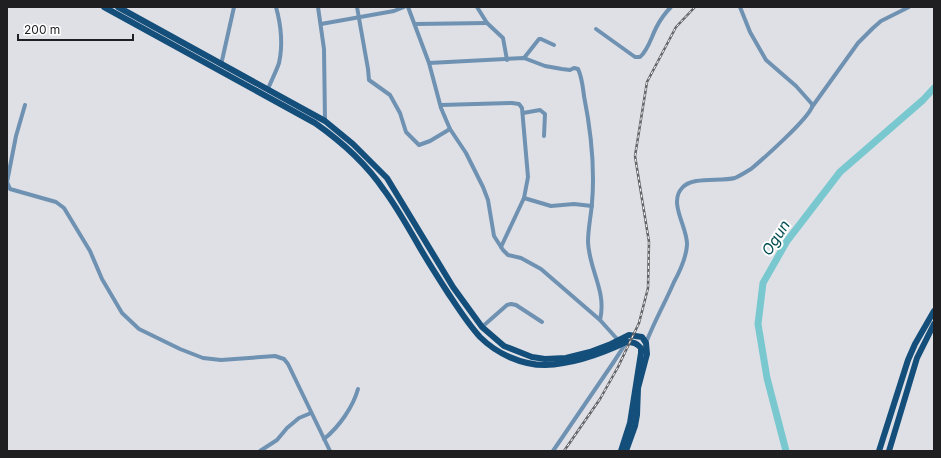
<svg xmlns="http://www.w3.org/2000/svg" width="941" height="458" font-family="Inter,sans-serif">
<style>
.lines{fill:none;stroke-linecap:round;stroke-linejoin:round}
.river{stroke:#7ac8cf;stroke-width:7}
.minor{stroke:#6f92b2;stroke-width:4}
.primary{stroke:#144e7a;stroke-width:6}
.rail-casing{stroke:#636468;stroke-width:2.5}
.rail{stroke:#fff;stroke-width:1;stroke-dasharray:3;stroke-linecap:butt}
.labels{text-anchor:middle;stroke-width:4;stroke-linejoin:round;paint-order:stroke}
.water-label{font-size:15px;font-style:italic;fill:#024d52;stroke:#fff}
</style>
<rect width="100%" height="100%" fill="#dfe0e6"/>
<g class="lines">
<polyline class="river" points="786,451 767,378 758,324 763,283 787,241 840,172 923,100 934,88"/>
<g class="minor">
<polyline points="318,7 324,49 325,121"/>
<polyline points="357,7 368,69 369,80 390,95 400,113 406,132 419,145 430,141 450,129"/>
<polyline points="408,7 429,63 441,108 450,129 466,153 483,187 488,200 494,236 503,250 508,255 521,258 541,269 600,320 618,340"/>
<polyline points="477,7 487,23 503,38 507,60"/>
<polyline points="321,24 394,11 404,7"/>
<polyline points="415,24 487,23"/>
<path d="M 596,29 L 635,57 L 640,57 C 648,50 651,38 656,28 C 660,20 665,13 671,7"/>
<polyline points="524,58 539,39 541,39 554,45"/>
<path d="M 429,63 L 524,58 L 545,66 L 562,69 L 570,70 L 574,68 L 578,69 C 582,77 583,88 584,96 C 591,131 595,168 592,203 C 591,216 588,229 588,242 C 589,270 607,291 600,320"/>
<polyline points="221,65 234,7"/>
<path d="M 268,89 C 271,81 276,72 279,63 C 283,45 281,25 276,7"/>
<polyline points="25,105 16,136 7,182 10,189 56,202 64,208 90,251 102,279 122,313 139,329 180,349 203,358 221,360 275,356 284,359 288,364 330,451"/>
<polyline points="441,105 512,103 519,104 522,108 528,177 524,198 501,247"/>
<polyline points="812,107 858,43 873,28 881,21 909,7"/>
<polyline points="523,113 540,110 545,114 544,136"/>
<polyline points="524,198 551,206 574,204 592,206"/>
<polyline points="482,327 507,305 511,304 516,305 542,322"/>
<path d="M 646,343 C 654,322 665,303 674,282 C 680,271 686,259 687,245 C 688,228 668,203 682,188 C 692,176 720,182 735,178 C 740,176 746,172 751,169 C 763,159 807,120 812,107 L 812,104 L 796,86 L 766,60 L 750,32 L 740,7"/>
<path d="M 324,439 C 339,427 353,407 358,389"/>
<polyline points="260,451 277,440 287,428 299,418 311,413"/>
<polyline points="553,451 613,363 626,343"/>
</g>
<g class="primary">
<path d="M 104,7 L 315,123 C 342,142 365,162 384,190 C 396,206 406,224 416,241 C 426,259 437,276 448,293 C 458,308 468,324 480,337 C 497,354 522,365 545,365 C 573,364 601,354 626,342 C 633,342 637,343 641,348 L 641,353 L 630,423 L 621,451"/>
<polyline points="118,7 325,121 353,144 387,178 453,287 482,327 504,346 532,357 545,359 566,358 590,352 611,344 629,335 642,337 646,343 647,354 638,388 637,415 635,426 626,451"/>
<polyline points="879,451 908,360 915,344 934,311"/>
<polyline points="889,451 917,358 934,324"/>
</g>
<defs>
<polyline id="rail" points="564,451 600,399 618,367 639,323 648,288 649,242 635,156 647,82 676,27 695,7"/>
</defs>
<use href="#rail" class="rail-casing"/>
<use href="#rail" class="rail"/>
</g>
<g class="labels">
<g class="water-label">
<text transform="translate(776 238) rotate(-57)" y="5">Ogun</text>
</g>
</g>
<rect width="941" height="458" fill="none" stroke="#1f1f22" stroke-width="16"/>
<path d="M18 34v6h115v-6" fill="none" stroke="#1f1f22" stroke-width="2"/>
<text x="24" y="34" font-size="12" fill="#1f1f22" stroke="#ffffff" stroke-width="3" paint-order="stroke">200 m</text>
</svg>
